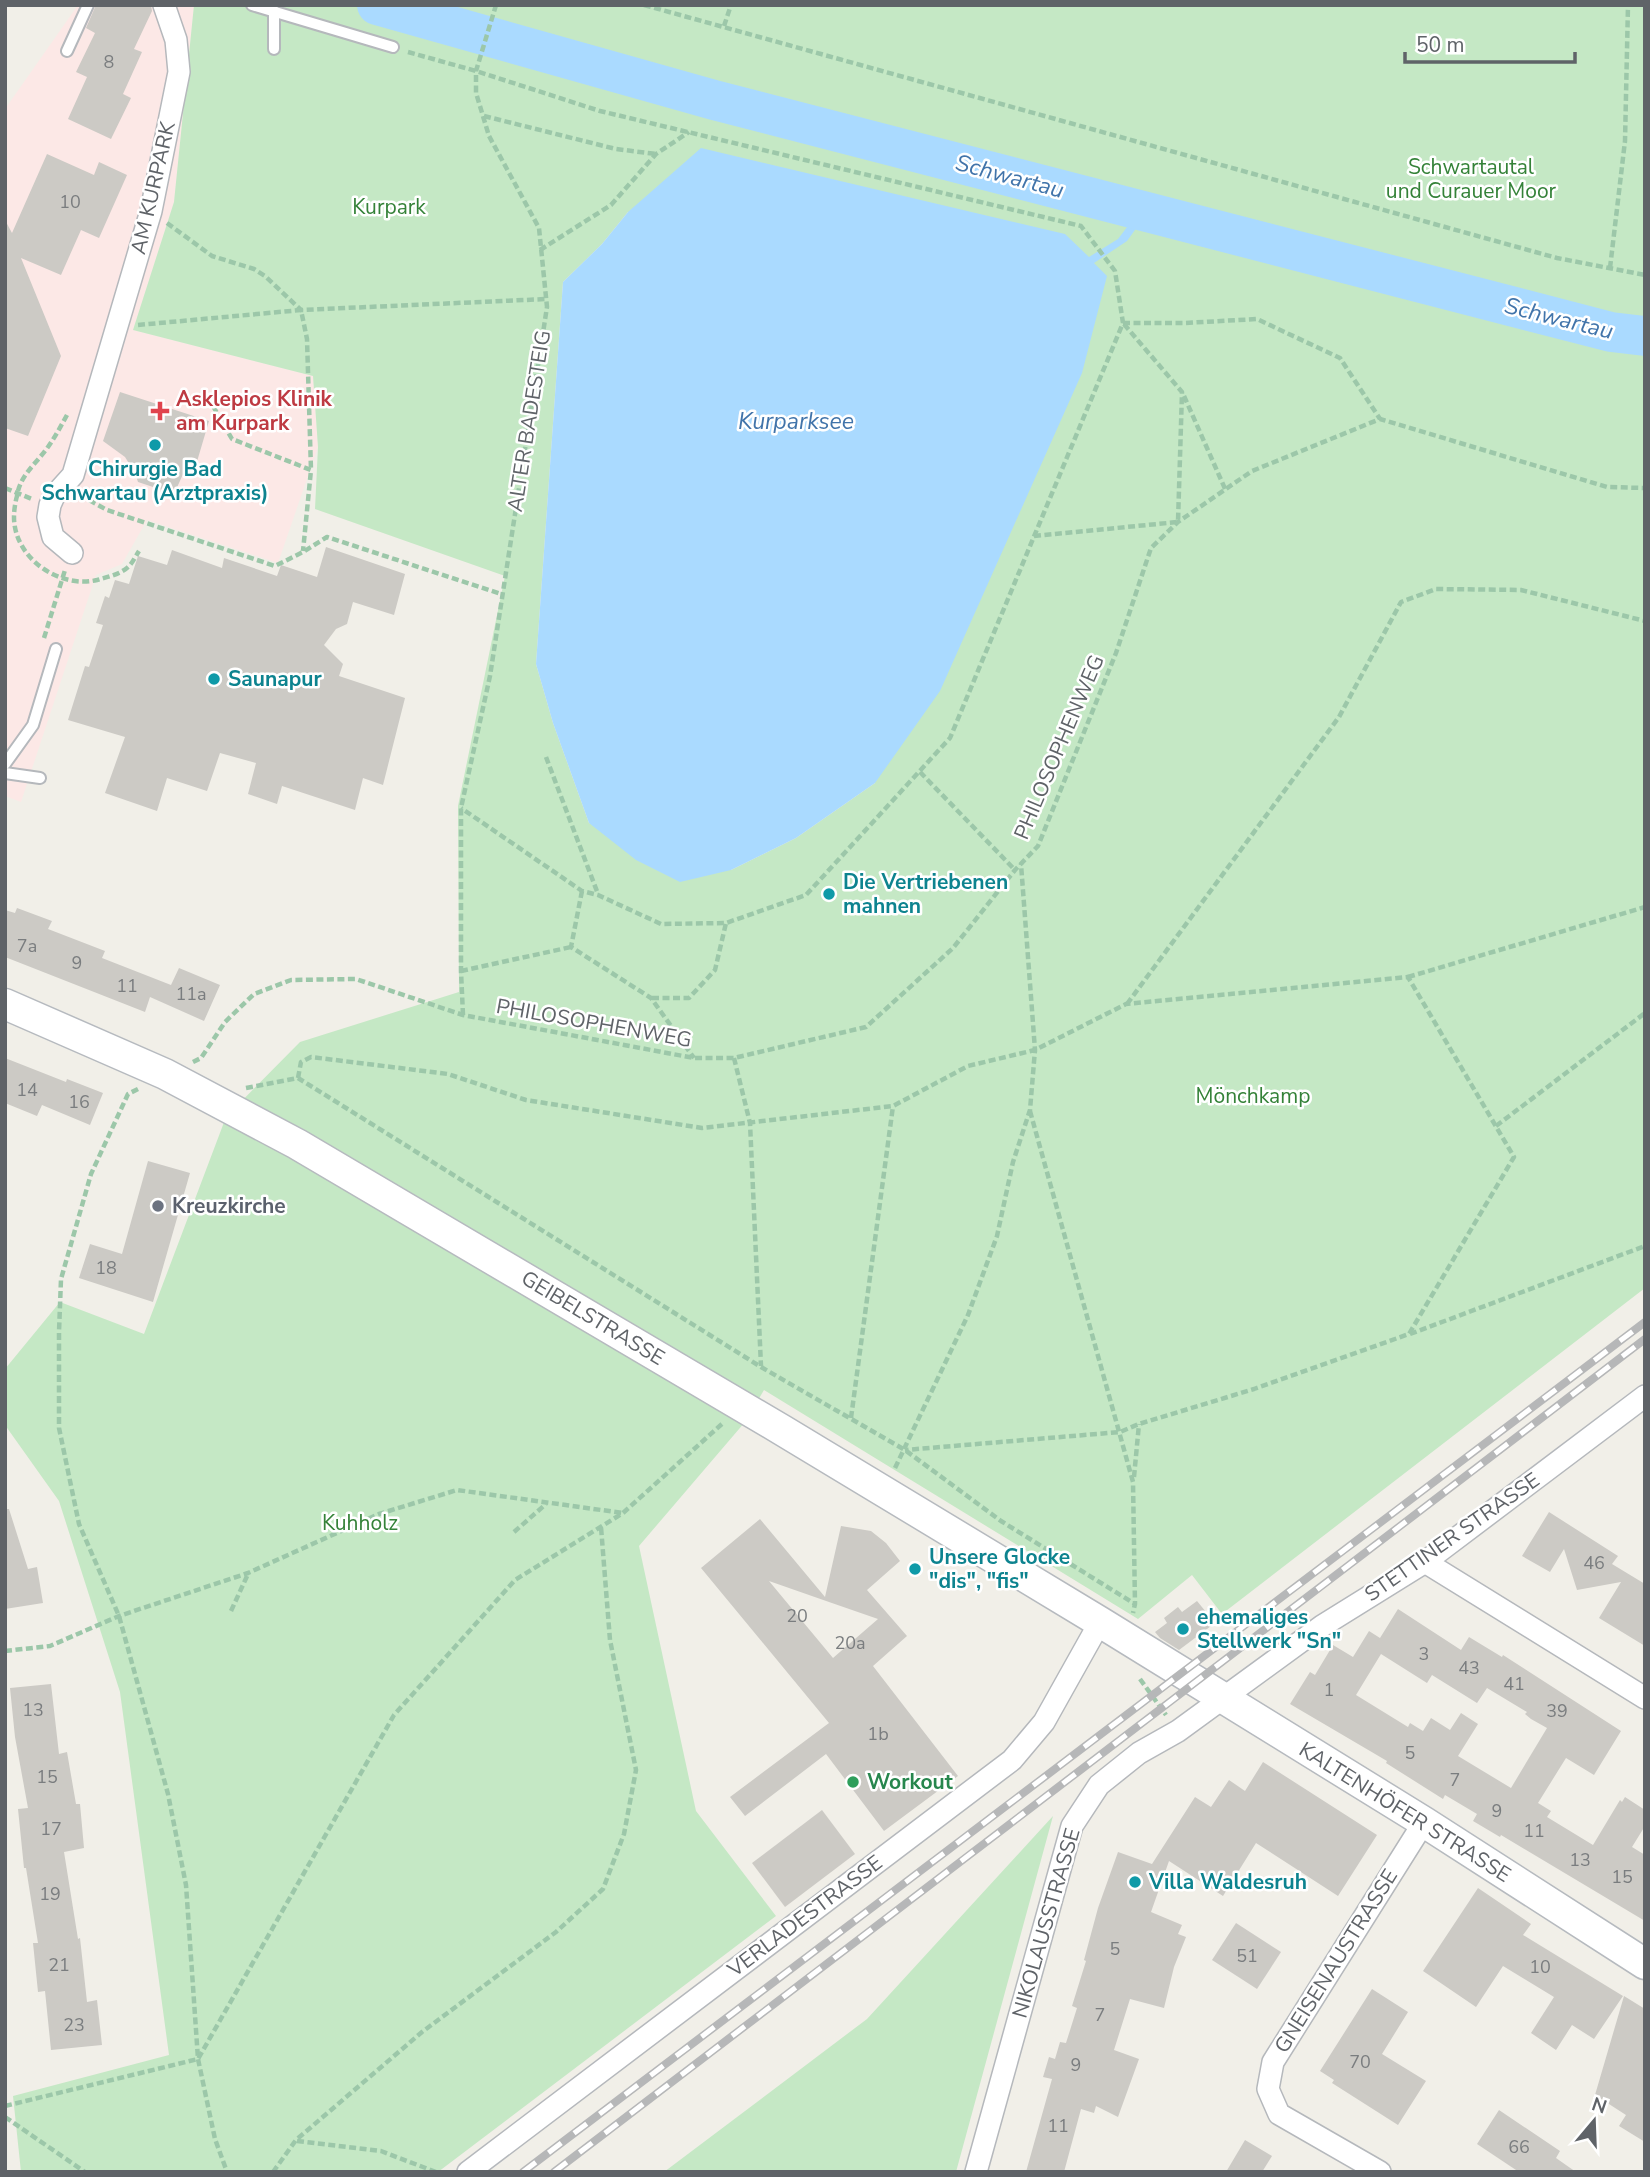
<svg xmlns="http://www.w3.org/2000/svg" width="1650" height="2177" font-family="'Nunito Sans',sans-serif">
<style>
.medical{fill:#fce8e6}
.green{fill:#c5e8c5;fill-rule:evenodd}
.water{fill:#aadaff}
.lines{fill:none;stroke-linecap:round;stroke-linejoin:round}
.river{stroke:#aadaff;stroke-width:40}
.building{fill:#cccac5;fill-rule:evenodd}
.lane-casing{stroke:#b5b8bc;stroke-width:14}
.street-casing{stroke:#b5b8bc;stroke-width:24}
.secondary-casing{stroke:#b6babf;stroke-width:33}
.path{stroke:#9cc7a9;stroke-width:4.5;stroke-dasharray:7 3.5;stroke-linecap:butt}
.lane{stroke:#fff;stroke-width:10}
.street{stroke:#fff;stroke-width:21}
.secondary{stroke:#fff;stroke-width:30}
.rail-casing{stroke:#b6b7b8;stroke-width:8}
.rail{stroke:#fff;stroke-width:5;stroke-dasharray:16;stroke-linecap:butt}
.health-dot{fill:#e0444e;stroke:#fff;stroke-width:2.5}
.culture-dot{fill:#0f9aa8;stroke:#fff;stroke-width:2.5}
.worship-dot{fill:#6b7280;stroke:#fff;stroke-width:2.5}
.leisure-dot{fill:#2e9e5b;stroke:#fff;stroke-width:2.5}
.labels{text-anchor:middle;stroke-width:5;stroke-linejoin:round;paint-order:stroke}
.number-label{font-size:18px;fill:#7a7d7f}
.park-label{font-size:21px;fill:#348238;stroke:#fff}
.street-label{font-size:21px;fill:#5f6368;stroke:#fff}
.health-label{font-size:21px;font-weight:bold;fill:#be3a42;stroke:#fff;text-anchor:start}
.culture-label{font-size:21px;font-weight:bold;fill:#0d838f;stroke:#fff;text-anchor:start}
.worship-label{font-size:21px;font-weight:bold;fill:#5b616d;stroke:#fff;text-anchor:start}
.leisure-label{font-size:21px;font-weight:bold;fill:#27864d;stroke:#fff;text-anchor:start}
.water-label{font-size:23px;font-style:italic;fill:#4174aa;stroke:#fff}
</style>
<rect width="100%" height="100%" fill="#f1efe8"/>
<polygon class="medical" points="78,5 194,5 174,202 133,330 313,376 318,447 278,563 147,520 122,564 96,575 21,802 5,796 5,109"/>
<g class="green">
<path d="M 194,5 L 1645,5 L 1645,1288 L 1222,1614 L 1192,1575 L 1138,1619 L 764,1390 L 745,1422 L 639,1546 L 696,1811 L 776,1916 L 438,2172 L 21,2172 L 13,2096 L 169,2055 L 120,1692 L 59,1501 L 5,1425 L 5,1369 L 60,1302 L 144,1334 L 226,1117 L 300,1042 L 459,992 L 458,806 L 505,576 L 315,509 L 318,447 L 313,376 L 133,330 L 174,202 ZM 628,212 L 875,783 L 796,838 L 731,870 L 589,823 L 553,723 L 536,664 L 563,282 L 602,244 Z"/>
<polygon points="1053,1816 956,2172 664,2172 867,2019"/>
</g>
<g class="water">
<polygon points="701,148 1065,234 1089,257 1118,239 1140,210 1148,212 1127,241 1094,263 1107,276 1082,373 940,691 875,783 796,838 731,870 680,882 636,860 589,823 553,723 536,664 563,282 602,244 628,212"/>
<polygon points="1645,325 1645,357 1611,332"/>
</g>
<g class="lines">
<polyline class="river" points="377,5 714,100 1611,332 1645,336"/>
</g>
<g class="building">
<polygon points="96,5 151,5 152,11 134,49 142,52 123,94 131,98 111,139 68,119 87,77 76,72 95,33 86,28"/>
<polygon points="47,154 94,175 99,162 127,175 99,238 81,230 61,275 21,258 61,356 28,436 5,428 5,220 12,233"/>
<polygon points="120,392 209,421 193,475 184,472 174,494 138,482 135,473 125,457 103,441"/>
<polygon points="326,547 405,574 394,615 353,602 347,624 336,629 324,645 343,664 339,676 405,698 383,785 363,778 355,810 282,786 277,804 248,794 256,763 220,753 207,791 167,778 157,811 105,793 125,737 68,720 85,666 89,667 103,625 96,623 105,596 109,598 115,580 129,584 138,556 167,565 172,550 222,568 224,558 277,576 281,565 317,577"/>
<polygon points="17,908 52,921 48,929 105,951 102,958 171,985 179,968 220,985 204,1021 150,997 145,1012 5,957 5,910 15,913"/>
<polygon points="5,1058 66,1082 67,1079 103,1093 90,1125 42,1105 37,1116 5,1103"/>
<polygon points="148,1161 190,1173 153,1302 79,1278 90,1244 122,1254"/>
<polygon points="5,1509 9,1509 28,1569 37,1567 43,1603 5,1609"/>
<polygon points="1549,1512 1618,1556 1612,1564 1645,1584 1645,1646 1599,1618 1621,1582 1577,1590 1564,1549 1550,1572 1522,1556"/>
<path d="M 760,1519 L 825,1597 L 841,1526 L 871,1531 L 886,1543 L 900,1561 L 867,1590 L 907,1636 L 873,1666 L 958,1776 L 884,1831 L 826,1754 L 745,1816 L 730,1797 L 829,1723 L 701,1568 ZM 769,1581 L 829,1602 L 878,1619 L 833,1658 Z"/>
<polygon points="1197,1601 1215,1623 1179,1650 1160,1638 1155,1632 1167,1623 1164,1618 1178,1607 1182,1612"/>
<path d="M 1398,1609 L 1461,1650 L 1469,1637 L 1502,1657 L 1503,1655 L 1621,1731 L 1594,1775 L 1566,1758 L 1538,1803 L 1551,1811 L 1547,1817 L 1593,1845 L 1620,1800 L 1622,1802 L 1625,1797 L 1645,1810 L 1645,1826 L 1632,1847 L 1645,1855 L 1645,1921 L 1501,1835 L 1500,1837 L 1473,1821 L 1477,1814 L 1445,1795 L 1443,1799 L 1386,1763 L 1387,1761 L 1290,1704 L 1310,1672 L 1315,1675 L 1333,1645 L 1353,1657 L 1369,1631 L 1380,1638 ZM 1381,1654 L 1427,1683 L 1432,1675 L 1477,1703 L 1487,1688 L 1527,1712 L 1525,1714 L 1531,1719 L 1547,1728 L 1511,1788 L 1458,1756 L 1478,1724 L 1461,1713 L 1450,1730 L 1431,1718 L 1423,1731 L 1410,1723 L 1408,1727 L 1356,1695 Z"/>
<polygon points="51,1684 59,1754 67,1752 76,1804 80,1804 84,1848 64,1852 78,1939 80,1938 87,2002 97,2000 102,2045 51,2050 45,1991 38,1992 33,1943 38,1943 26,1868 24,1868 18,1809 28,1808 15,1737 10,1688"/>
<polygon points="1263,1762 1377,1835 1338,1896 1256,1843 1223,1896 1169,1861 1151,1912 1182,1925 1178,1934 1186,1937 1174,1967 1164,2008 1130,1999 1114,2050 1139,2059 1118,2117 1096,2106 1094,2113 1081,2109 1064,2172 1026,2172 1052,2079 1043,2077 1049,2057 1055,2059 1060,2042 1066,2043 1077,2008 1072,2006 1086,1961 1084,1960 1098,1908 1118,1852 1152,1864 1195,1797 1211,1807 1229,1780 1245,1791"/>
<polygon points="822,1810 855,1854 785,1907 752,1863"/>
<polygon points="1478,1888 1531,1924 1523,1935 1623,1996 1594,2039 1572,2025 1556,2050 1531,2033 1554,1997 1503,1966 1476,2007 1423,1971"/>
<polygon points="1236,1923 1281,1952 1257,1989 1212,1960"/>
<polygon points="1372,1989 1408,2012 1382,2054 1426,2081 1398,2125 1332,2083 1334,2080 1320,2071"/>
<polygon points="1624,1996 1645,2009 1645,2142 1619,2126 1626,2115 1595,2095"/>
<polygon points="1499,2110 1560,2151 1556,2158 1576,2172 1519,2172 1477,2144"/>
<polygon points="1245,2140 1272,2156 1262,2172 1226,2172"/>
</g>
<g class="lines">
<defs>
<g id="lane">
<polyline points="252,5 393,47"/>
<polyline points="274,11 274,49"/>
<polyline points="67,51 88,5"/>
<polyline points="5,764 33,725 56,649"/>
<polyline points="5,773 40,778"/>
</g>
<g id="street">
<polyline points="72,553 53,537 48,517 50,505 54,496 73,475 151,211 179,72 176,40 164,5"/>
<polyline points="1425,1562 1645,1698"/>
<polyline points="468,2172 1012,1760 1044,1722 1100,1622"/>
<polyline points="976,2172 1072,1826 1099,1785 1139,1753 1178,1731 1322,1626 1425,1562 1645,1396"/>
<polyline points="1380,2172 1279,2114 1268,2089 1273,2062 1424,1822"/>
</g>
<polyline id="secondary" points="5,1004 165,1074 297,1144 782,1430 1100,1622 1424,1822 1645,1964"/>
</defs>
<use href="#lane" class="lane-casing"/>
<use href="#street" class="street-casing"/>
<use href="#secondary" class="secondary-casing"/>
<g class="path">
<polyline points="644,5 1557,258 1645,275"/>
<polyline points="724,26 731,5"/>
<polyline points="408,52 476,71 600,111 1081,226 1115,271 1123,323 950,738 806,895 726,923 661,924 598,895 582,891 461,808"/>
<polyline points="484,116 616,149 656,154"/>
<polyline points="167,223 212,256 254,269 265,276 301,310 547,299"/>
<polyline points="540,250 611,205 656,154 689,132"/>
<polyline points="1610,268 1625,141 1628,5"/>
<polyline points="1123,323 1185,323 1257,319 1340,358 1380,419"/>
<polyline points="138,325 301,310 307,339 311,470"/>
<polyline points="1184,396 1226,491"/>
<polyline points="213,406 232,439 311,470 303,551"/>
<path d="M 67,415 C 61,426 55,437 48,447 C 36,464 20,475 17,496 C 15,503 14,511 14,517 C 14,558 59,589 97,580 C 107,577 118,575 127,568 C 132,564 135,557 139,551"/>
<polyline points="5,488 32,499"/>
<polyline points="80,495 107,510 275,566 303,552 327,537 501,594"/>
<polyline points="1034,536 1178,522 1182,392 1123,323"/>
<polyline points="44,638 65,570"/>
<polyline points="546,757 598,894"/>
<polyline points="920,772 1015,870"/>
<polyline points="582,891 571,947 651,998 694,1058"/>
<polyline points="461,971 571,947"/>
<polyline points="1408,977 1645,907"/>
<polyline points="652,998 689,998 715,970 726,923"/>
<polyline points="1127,1004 1339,717 1401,602 1436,589 1521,590 1645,621"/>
<polyline points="463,1015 461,971 461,808 490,676 547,307 539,228 489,136 476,93 476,71 496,5"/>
<polyline points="734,1058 750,1123 761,1366"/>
<polyline points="193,1062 201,1058 225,1022 254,994 291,980 356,979 463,1015 694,1058 734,1058 866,1027 953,948 1015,870 1038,846 1116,653 1151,548 1178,522 1252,471 1380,419 1607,487 1645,488"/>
<polyline points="298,1078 301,1062 311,1057 448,1074 526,1100 702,1128 893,1106 968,1066 1035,1050 1126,1004 1408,977 1514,1157 1409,1334 1254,1389 1139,1424 1120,1432 905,1450"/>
<polyline points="246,1088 298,1078 761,1367 905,1450 1001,1521 1135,1604"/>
<polyline points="138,1089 128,1094 91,1174 61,1279 59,1332 59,1428 79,1524 119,1616 168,1794 186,1885 198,2059 215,2139 227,2172"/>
<polyline points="1030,1111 1133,1482 1135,1604 1133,1613"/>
<polyline points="1496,1126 1645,1013"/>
<polyline points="1410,1334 1645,1246"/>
<polyline points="851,1418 893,1106"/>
<polyline points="895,1468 968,1315 997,1236 1013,1162 1030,1110 1035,1050 1021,864"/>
<polyline points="1134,1477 1139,1424"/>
<polyline points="514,1532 546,1504"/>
<polyline points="231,1611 248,1574"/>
<polyline points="5,1651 50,1646 119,1616 248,1573 379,1514 457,1490 623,1513"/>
<polyline points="1140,1679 1166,1715"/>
<polyline points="5,2106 198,2059 394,1715 515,1580 623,1513 723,1423"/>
<polyline points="5,2117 85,2172"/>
<polyline points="297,2141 381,2151 436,2172"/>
<polyline points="273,2172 296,2140 422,2032 556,1932 603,1889 624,1834 636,1770 610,1640 601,1527"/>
</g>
<use href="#lane" class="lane"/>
<use href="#street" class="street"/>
<use href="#secondary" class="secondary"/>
<defs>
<g id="rail">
<polyline points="523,2172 1645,1322"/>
<polyline points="554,2172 1645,1339"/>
</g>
</defs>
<use href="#rail" class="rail-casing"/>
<use href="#rail" class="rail"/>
</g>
<path class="health-dot" d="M156.5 400.5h7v7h7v7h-7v7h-7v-7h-7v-7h7z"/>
<g class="culture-dot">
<circle cx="155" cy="445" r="7"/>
<circle cx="214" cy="679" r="7"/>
<circle cx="829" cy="894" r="7"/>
<circle cx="915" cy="1569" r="7"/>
<circle cx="1183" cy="1629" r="7"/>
<circle cx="1135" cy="1882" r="7"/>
</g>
<circle class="worship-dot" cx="158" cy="1206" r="7"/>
<circle class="leisure-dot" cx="853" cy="1782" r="7"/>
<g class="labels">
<g class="number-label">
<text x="109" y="68">8</text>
<text x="70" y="208">10</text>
<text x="27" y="952">7a</text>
<text x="77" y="969">9</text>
<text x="127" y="992">11</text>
<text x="191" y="1000">11a</text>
<text x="27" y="1096">14</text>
<text x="79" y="1108">16</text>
<text x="106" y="1274">18</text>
<text x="1594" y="1569">46</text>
<text x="797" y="1622">20</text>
<text x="850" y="1649">20a</text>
<text x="1424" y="1660">3</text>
<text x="1469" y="1674">43</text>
<text x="1514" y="1690">41</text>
<text x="1329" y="1696">1</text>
<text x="33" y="1716">13</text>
<text x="1557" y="1717">39</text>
<text x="878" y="1740">1b</text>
<text x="1410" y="1759">5</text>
<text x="47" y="1783">15</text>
<text x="1455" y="1786">7</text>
<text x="1497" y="1817">9</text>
<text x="51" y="1835">17</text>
<text x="1534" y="1837">11</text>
<text x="1580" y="1866">13</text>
<text x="1622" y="1883">15</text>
<text x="50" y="1900">19</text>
<text x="1115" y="1955">5</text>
<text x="1247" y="1962">51</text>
<text x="59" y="1971">21</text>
<text x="1540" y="1973">10</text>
<text x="1100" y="2021">7</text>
<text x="74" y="2031">23</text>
<text x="1360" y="2068">70</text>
<text x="1076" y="2071">9</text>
<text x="1058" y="2132">11</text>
<text x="1519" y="2153">66</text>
</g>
<g class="park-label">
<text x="1471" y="174">Schwartautal<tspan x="1471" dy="24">und Curauer Moor</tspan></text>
<text x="389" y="214">Kurpark</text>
<text x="1253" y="1103">Mönchkamp</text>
<text x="360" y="1530">Kuhholz</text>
</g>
<g class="street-label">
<text transform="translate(153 188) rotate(-77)" y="7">AM KURPARK</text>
<text transform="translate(529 421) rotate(-81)" y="7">ALTER BADESTEIG</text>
<text transform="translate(1059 747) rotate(-67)" y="7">PHILOSOPHENWEG</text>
<text transform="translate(594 1023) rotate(10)" y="7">PHILOSOPHENWEG</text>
<text transform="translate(593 1318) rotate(31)" y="7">GEIBELSTRASSE</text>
<text transform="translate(1452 1537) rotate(-35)" y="7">STETTINER STRASSE</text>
<text transform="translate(1405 1812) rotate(32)" y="7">KALTENHÖFER STRASSE</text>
<text transform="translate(805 1916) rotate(-37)" y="7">VERLADESTRASSE</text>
<text transform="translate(1046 1923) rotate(-74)" y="7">NIKOLAUSSTRASSE</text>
<text transform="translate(1336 1961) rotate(-58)" y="7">GNEISENAUSTRASSE</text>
</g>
<g class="health-label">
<text x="176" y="406">Asklepios Klinik<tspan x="176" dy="24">am Kurpark</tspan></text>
</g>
<g class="culture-label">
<text x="155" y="476" text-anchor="middle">Chirurgie Bad<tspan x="155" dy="24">Schwartau (Arztpraxis)</tspan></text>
<text x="228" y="686">Saunapur</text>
<text x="843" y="889">Die Vertriebenen<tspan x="843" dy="24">mahnen</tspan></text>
<text x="929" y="1564">Unsere Glocke<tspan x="929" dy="24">"dis", "fis"</tspan></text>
<text x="1197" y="1624">ehemaliges<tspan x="1197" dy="24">Stellwerk "Sn"</tspan></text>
<text x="1149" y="1889">Villa Waldesruh</text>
</g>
<g class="worship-label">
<text x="172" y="1213">Kreuzkirche</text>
</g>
<g class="leisure-label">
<text x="867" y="1789">Workout</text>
</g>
<g class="water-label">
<text transform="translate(1010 176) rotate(15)" y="8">Schwartau</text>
<text transform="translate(1559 318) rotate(14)" y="8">Schwartau</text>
<text x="796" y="429">Kurparksee</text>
</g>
</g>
<rect width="1650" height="2177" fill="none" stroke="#5f6368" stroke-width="14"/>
<g transform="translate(1594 2121) rotate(19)" stroke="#ffffff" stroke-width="5" paint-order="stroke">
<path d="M0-5L12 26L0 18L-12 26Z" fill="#5f6368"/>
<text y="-10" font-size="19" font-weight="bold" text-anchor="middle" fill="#5f6368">N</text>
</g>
<path d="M1405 52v10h170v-10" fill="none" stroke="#5f6368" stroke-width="3.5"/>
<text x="1416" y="52" font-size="21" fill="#5f6368" stroke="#ffffff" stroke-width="5" paint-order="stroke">50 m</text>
</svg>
